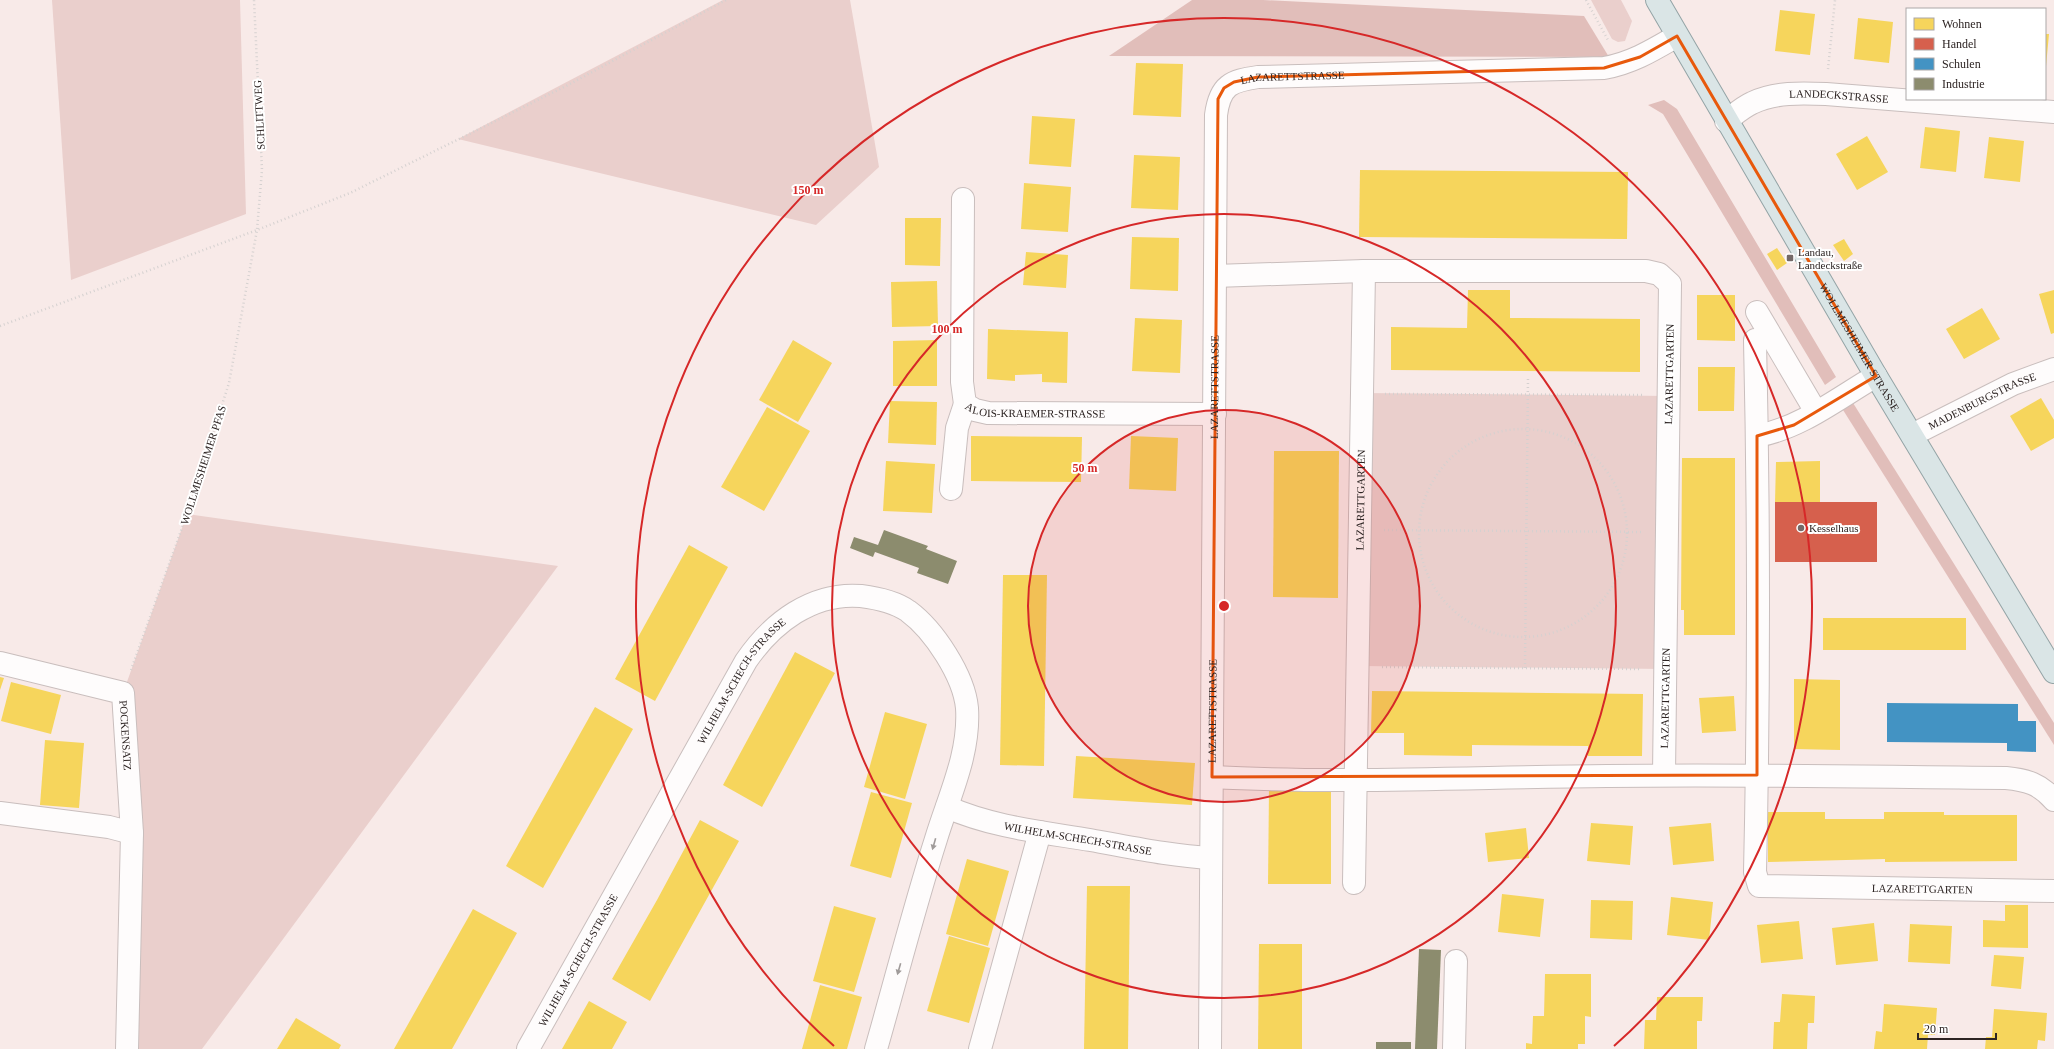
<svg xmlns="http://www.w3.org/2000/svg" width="2054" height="1049" font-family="'Times New Roman',serif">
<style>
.green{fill:#eacfcc}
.forest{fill:#e1beba}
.homes{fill:#f6d55c}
.shops{fill:#d6604d}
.schools{fill:#4393c3}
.industry{fill:#8c8c6e}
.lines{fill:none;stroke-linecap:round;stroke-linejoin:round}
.minor-casing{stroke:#c9bebd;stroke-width:24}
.major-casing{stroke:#94a4a6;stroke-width:24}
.path{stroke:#d5d1d0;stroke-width:2.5;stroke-dasharray:1 3;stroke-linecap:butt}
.minor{stroke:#fefcfc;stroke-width:22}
.major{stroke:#dae5e6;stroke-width:22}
.oneway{fill:#a09b9a}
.marked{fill:none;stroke:#e8590c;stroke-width:3;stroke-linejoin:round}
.ring{fill:none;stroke:#d62828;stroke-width:2}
.poi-dot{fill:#746968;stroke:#fff;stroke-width:1.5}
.labels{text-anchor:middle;stroke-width:4;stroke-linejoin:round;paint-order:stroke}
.street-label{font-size:11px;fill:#2d2423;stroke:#fff}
.poi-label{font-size:11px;fill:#2d2423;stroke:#fff;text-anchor:start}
.centre{fill:#d62828;stroke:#fff;stroke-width:2}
.ring-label{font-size:12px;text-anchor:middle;font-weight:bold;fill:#d62828;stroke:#fff;stroke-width:4;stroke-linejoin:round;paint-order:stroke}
</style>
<rect width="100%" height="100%" fill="#f8eae8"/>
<g class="green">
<polygon points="52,0 240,0 246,214 71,280"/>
<polygon points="723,0 850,0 879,167 816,225 458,139"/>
<polygon points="1591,0 1621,0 1632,21 1625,41 1618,42 1612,39"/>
<polygon points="1362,393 1669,396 1665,669 1358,666"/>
<polygon points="187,514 558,566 202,1049 136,1049 123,693"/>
</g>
<g class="forest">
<polygon points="1192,0 1263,0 1584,16 1609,57 1109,56"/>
<polygon points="1664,100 1677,109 1836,377 1825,385 1663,114 1648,105"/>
<polygon points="1848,395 2054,723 2054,745 1838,402"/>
</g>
<g class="homes">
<polygon points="1780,10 1815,14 1810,55 1775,51"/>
<polygon points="1858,18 1893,22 1889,63 1854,59"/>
<polygon points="2045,34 2049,34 2046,66 2045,66"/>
<polygon points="1136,63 1183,64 1181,117 1133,115"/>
<polygon points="1032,116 1075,119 1071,167 1029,164"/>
<polygon points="1925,127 1960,131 1956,172 1920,168"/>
<polygon points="1867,136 1888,172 1857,190 1836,154"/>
<polygon points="1989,137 2024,141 2020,182 1984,178"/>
<polygon points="1134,155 1180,157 1178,210 1131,208"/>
<polygon points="1360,170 1628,172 1627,239 1359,237"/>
<polygon points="1024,183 1071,187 1068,232 1021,229"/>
<polygon points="905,218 941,218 940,266 905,265"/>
<polygon points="1132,237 1179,238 1178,291 1130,289"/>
<polygon points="1844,239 1853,254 1844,261 1833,245"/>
<polygon points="1777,248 1787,263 1777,270 1767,254"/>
<polygon points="1026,252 1068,255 1066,288 1023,285"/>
<polygon points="937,281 938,326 892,327 891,282"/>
<polygon points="1468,290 1510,290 1510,318 1640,319 1640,372 1391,370 1391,327 1467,328"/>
<polygon points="2054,290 2054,333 2051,334 2039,294"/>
<polygon points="1697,295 1735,295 1735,341 1697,340"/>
<polygon points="1982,308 2000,339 1964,359 1946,329"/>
<polygon points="1135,318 1182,320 1180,373 1132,371"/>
<polygon points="988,329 1068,332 1067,383 1042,382 1042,374 1015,375 1015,381 987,379"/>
<polygon points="793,340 832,363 798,422 759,400"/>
<polygon points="937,340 937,386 893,386 893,341"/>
<polygon points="1698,367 1735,367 1734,411 1698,411"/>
<polygon points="2041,398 2054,420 2054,438 2031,451 2010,416"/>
<polygon points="890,401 937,402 936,445 888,443"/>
<polygon points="767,407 810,431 764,511 721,487"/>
<polygon points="971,436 1082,437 1081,482 971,481"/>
<polygon points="1131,436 1178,438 1176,491 1129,489"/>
<polygon points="1274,451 1339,451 1338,598 1273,597"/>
<polygon points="1682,458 1735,458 1735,635 1684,635 1684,610 1681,610"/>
<polygon points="886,461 935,464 932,513 883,511"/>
<polygon points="1820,461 1820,502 1775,502 1776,462"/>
<polygon points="689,545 728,567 655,701 615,679"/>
<polygon points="1003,575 1047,575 1044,766 1000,765"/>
<rect x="1823" y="618" width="143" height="32"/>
<polygon points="795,652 835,673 762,807 723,785"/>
<polygon points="0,677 4,678 0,690"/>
<polygon points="1794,679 1840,680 1840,750 1794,749"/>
<polygon points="11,682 61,695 51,734 1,721"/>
<polygon points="1372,691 1643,694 1642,756 1588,756 1588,746 1472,745 1472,756 1404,755 1404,733 1371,733"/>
<polygon points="1734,696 1736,731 1702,733 1699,698"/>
<polygon points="595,707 633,729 543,888 506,866"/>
<polygon points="885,712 927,724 905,799 864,787"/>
<polygon points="45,740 84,743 79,808 40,805"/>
<polygon points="1076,756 1195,763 1192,805 1073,798"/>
<polygon points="1269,789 1331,789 1331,884 1268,884"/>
<polygon points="871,792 912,803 891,878 850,866"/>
<polygon points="1768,812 1825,812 1825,819 1884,819 1884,812 1944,812 1944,815 2017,815 2017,861 1885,862 1885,859 1768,862"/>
<polygon points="700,820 739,841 650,1001 612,979 657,900"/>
<polygon points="1591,823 1633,826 1630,865 1587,861"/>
<polygon points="1711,823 1714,861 1673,865 1669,827"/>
<polygon points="1526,828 1529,858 1488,862 1485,833"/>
<polygon points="967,859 1009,871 988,946 946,934"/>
<polygon points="1087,886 1130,886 1128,1049 1084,1049"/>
<polygon points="1502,894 1544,899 1540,937 1498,932"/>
<polygon points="1671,897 1713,902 1709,940 1667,935"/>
<polygon points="1591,900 1633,901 1632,940 1590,938"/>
<polygon points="2005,905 2028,905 2028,948 1983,947 1983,920 2005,921"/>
<polygon points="834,906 876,918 854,992 813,981"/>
<polygon points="473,909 517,933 452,1049 394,1049"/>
<polygon points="1799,921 1803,959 1761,963 1757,925"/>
<polygon points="1874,923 1878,961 1836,965 1832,928"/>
<polygon points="1910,924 1952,926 1950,964 1908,962"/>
<polygon points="949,936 990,948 969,1023 927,1011"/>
<polygon points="1259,944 1302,944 1302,1049 1258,1049"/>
<polygon points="1994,955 2024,957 2021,989 1991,986"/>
<polygon points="1545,974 1591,974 1591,1017 1585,1016 1585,1044 1578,1044 1578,1049 1526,1049 1526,1043 1532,1044 1533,1016 1544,1016"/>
<polygon points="820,985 862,997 847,1049 802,1049"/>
<polygon points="1782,994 1815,996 1814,1023 1808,1023 1807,1049 1773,1049 1774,1022 1780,1022"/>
<polygon points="1657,997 1703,997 1702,1021 1697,1021 1697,1049 1644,1049 1645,1020 1656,1020"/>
<polygon points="589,1001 627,1022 612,1049 562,1049"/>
<polygon points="1884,1004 1937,1008 1935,1035 1928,1035 1927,1049 1874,1049 1876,1031 1882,1032"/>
<polygon points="1994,1009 2047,1013 2045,1041 2038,1040 2037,1049 1985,1049 1986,1037 1992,1037"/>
<polygon points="296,1018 341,1045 339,1049 277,1049"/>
</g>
<rect class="shops" x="1775" y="502" width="102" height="60"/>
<polygon class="schools" points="1887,703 2018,704 2018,721 2036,721 2036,752 2007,751 2007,743 1887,742"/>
<g class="industry">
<polygon points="884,530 928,546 926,549 957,561 948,584 917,573 919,568 875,552 873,557 850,548 854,537 878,545"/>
<polygon points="1419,949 1441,950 1437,1049 1415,1049"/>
<rect x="1376" y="1042" width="35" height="7"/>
</g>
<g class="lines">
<defs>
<g id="minor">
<path id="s1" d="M 1726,121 C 1734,115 1743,107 1752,103 C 1775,92 1801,93 1826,94 L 2054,112"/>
<path id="s2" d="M 963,199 L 962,382 L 965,404 L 975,410 L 988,413 L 1215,414"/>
<polyline points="1215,276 1364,271 1646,271 1659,274 1670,284 1664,775"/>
<polyline points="1757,312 1816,412"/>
<path id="s3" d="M 1755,340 C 1759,517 1759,695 1755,872 L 1759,886 L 2054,891"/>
<path id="s4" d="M 1912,435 L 2013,384 L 2054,369"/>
<path d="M 1757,436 C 1801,428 1838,398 1876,376"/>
<polyline points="951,489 957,428 965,404"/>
<path id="s5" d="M 0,663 L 123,693 L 132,833 L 127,1049"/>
<path d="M 1212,777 C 1343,784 1476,777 1607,776 C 1740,774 1873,777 2006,778 C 2027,780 2040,784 2054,800"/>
<path id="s6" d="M 947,807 C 992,827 1042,832 1090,840 C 1130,847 1170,856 1211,858"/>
<polyline points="0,813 109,827 132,833"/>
<path id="s7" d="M 1354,883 L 1364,271"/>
<path id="s8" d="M 528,1049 L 746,661 C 772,623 812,592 861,596 C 877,598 895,602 908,611 C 934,630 964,676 967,708 C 970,754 949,796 936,839 C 914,908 896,979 876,1049"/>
<polyline points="980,1049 1040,832"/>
<path id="s9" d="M 1210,1049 L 1216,115 C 1220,85 1231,81 1258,77 L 1604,68 C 1632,63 1653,50 1677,36"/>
<polyline points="1454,1049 1456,961"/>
</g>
<g id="major">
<path id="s10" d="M 1657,0 L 1876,376 L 2054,672"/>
</g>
</defs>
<use href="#minor" class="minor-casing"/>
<use href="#major" class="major-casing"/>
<g class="path">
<polyline points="1586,0 1609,42"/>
<polyline points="1828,69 1835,0"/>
<polyline points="0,326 257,230 350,193 568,85 726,0"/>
<polyline points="1385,394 1644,395"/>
<circle cx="1523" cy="533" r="104"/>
<polyline points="1384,530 1643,532"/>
<polyline points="1382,667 1641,669"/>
<polyline points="1525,668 1528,377"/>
<polyline points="131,670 187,514 229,383 257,230 262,170 254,0"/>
</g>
<use href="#minor" class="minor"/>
<use href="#major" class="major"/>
</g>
<defs><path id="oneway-solid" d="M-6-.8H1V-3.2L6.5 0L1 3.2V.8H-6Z"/></defs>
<g class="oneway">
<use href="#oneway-solid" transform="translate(934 844) rotate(106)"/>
<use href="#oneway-solid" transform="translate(899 969) rotate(106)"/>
</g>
<path class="marked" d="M 1677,36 L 1876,376 L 1794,425 L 1757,436 L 1757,775 L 1212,777 L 1218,99 L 1224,88 L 1234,82 L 1258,77 L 1604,68 L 1640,57 Z"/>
<circle cx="1224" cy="606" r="196" fill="#d62828" fill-opacity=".12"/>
<g class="ring">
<circle cx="1224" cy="606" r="196"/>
<circle cx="1224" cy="606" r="392"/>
<path d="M834 1046A588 588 0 1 1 1614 1046"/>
</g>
<g class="poi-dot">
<rect x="1786" y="254" width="8" height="8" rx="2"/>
<circle cx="1801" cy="528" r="4"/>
</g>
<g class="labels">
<g class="street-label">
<text dy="4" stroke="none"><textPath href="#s9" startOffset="1032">LAZARETTSTRASSE</textPath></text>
<text dy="4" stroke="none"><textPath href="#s1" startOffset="120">LANDECKSTRASSE</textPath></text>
<text transform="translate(259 115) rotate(-93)" y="4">SCHLITTWEG</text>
<text dy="4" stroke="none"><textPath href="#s10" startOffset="402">WOLLMESHEIMER STRASSE</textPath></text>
<text transform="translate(1669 374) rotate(-89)" y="4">LAZARETTGARTEN</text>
<text dy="4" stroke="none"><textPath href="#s9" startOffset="662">LAZARETTSTRASSE</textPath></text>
<text dy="4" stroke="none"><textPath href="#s4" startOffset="78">MADENBURGSTRASSE</textPath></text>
<text dy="4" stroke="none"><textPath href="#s2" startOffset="277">ALOIS-KRAEMER-STRASSE</textPath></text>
<text transform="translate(203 465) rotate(-72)" y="4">WOLLMESHEIMER PFAS</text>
<text dy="4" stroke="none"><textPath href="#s7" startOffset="383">LAZARETTGARTEN</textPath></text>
<text dy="4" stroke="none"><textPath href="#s8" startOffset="426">WILHELM-SCHECH-STRASSE</textPath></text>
<text transform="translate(1665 698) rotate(-89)" y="4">LAZARETTGARTEN</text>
<text dy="4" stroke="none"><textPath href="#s9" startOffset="338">LAZARETTSTRASSE</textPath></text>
<text dy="4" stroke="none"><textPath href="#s5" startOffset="169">POCKENSATZ</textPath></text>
<text dy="4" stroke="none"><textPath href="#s6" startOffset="135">WILHELM-SCHECH-STRASSE</textPath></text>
<text dy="4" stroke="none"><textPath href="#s3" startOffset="710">LAZARETTGARTEN</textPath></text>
<text dy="4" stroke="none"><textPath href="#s8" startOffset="102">WILHELM-SCHECH-STRASSE</textPath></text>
</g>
<g class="poi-label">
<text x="1798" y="256">Landau,<tspan x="1798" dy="13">Landeckstraße</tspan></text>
<text x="1809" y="532">Kesselhaus</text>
</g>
</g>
<circle cx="1224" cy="606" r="6" class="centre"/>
<g class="ring-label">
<text x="808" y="194">150 m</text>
<text x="947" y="333">100 m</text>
<text x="1085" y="472">50 m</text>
</g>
<rect x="1906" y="8" width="140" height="92" fill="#ffffff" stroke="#aba7a7"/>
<rect x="1914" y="18" width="20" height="12" fill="#f6d55c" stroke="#aba7a7"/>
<text x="1942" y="28" font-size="12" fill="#2d2423">Wohnen</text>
<rect x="1914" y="38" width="20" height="12" fill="#d6604d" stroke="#aba7a7"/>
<text x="1942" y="48" font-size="12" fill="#2d2423">Handel</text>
<rect x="1914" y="58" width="20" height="12" fill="#4393c3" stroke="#aba7a7"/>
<text x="1942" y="68" font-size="12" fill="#2d2423">Schulen</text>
<rect x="1914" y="78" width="20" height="12" fill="#8c8c6e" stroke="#aba7a7"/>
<text x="1942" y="88" font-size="12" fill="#2d2423">Industrie</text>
<path d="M1918 1033v6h78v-6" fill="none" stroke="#2d2423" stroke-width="2"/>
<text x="1924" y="1033" font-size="12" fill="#2d2423" stroke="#ffffff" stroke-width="3" paint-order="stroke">20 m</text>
</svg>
